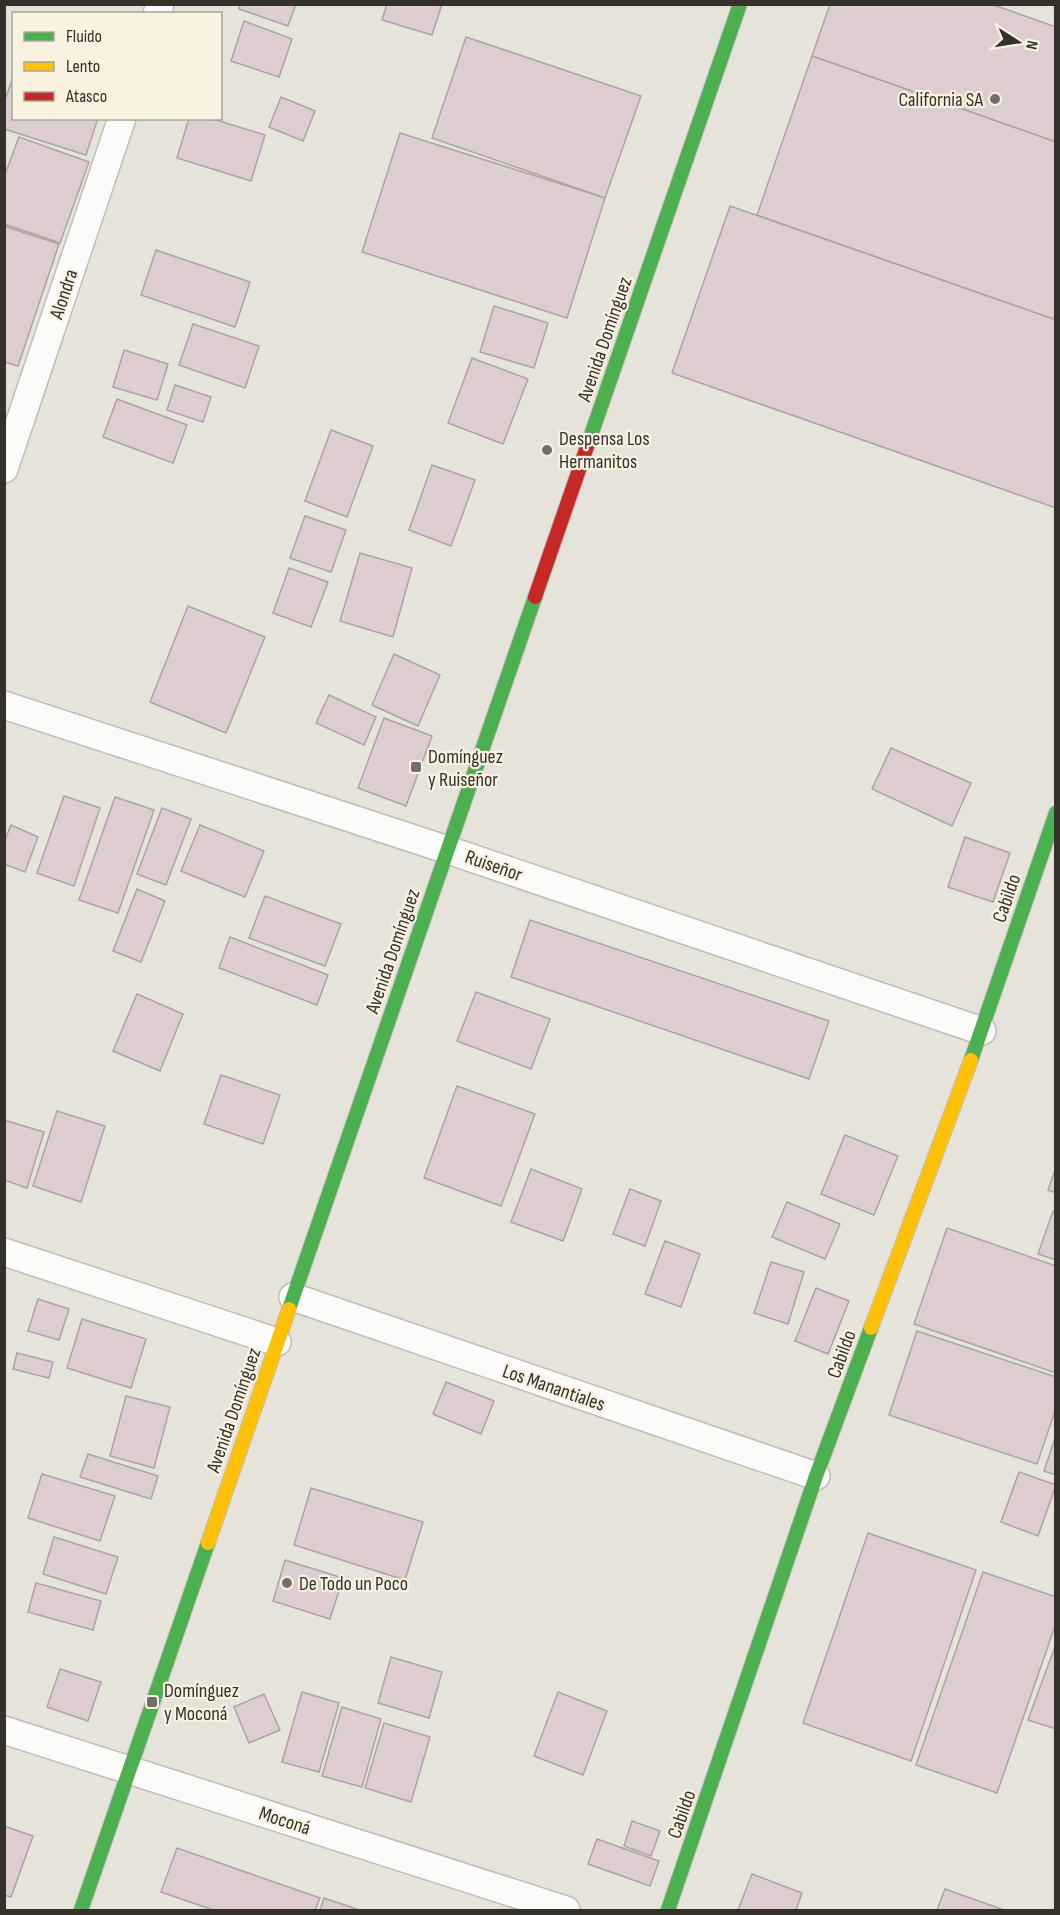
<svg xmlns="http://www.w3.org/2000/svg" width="1060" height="1915" font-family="'Sofia Sans Condensed',sans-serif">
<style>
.building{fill:#ddcdd1;stroke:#aaa5a2;stroke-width:1.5}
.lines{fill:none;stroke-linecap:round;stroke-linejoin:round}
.street-casing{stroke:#c0bdb6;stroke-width:30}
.fast-casing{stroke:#c0bdb6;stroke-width:16}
.slow-casing{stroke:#c0bdb6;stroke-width:16}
.jam-casing{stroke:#c0bdb6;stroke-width:16}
.street{stroke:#fbfbf9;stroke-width:27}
.fast{stroke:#4caf50;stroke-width:14}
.slow{stroke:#ffc107;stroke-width:14}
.jam{stroke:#c62828;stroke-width:14}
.poi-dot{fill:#726f68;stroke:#faf2e1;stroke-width:2}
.labels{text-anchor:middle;stroke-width:4.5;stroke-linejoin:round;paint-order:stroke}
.poi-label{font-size:20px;fill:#33312a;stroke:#faf2e1;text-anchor:start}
.street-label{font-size:20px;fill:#33312a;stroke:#faf2e1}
</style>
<rect width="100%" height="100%" fill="#e6e3da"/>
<g class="building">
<polygon points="240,4 296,4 288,26 239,9"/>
<polygon points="387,4 442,4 432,35 382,20"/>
<polygon points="830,4 991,4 1056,27 1056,142 812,56"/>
<polygon points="244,21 292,39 279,77 231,61"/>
<polygon points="466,37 641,96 605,198 432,138"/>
<polygon points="812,56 1056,142 1056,320 757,215"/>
<polygon points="14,74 14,118 98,118 86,155 4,129 4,103"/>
<polygon points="281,97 315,111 303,141 269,127"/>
<polygon points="189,118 210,118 265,135 251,181 177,158"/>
<polygon points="400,133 605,198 567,318 362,252"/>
<polygon points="19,137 89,162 60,243 4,224 4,177"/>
<polygon points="730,206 1056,320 1056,508 672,373"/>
<polygon points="4,226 59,244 18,366 4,362"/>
<polygon points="156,250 250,282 235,327 141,295"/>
<polygon points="494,306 548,323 534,368 480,352"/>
<polygon points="193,324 259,346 245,388 179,365"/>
<polygon points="124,350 168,364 157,400 113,387"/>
<polygon points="472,358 528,379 503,444 448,423"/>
<polygon points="175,385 211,397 203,422 167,410"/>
<polygon points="117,399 187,425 173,463 103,437"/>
<polygon points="331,430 373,446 347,517 305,501"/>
<polygon points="432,465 475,480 451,546 409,530"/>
<polygon points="305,516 346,530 331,572 290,558"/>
<polygon points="360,553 412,568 393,637 340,621"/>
<polygon points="289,568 328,582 311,627 273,613"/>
<polygon points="188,606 265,637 226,733 150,702"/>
<polygon points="394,654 440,675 418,726 372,705"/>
<polygon points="329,695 376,717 364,745 316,723"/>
<polygon points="384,718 432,736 406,806 358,788"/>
<polygon points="891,748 971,783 952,826 872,789"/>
<polygon points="64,796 100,808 74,886 37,873"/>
<polygon points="115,797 154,810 118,913 79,900"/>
<polygon points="162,808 191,819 166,885 137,874"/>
<polygon points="11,825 38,837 25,872 4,864 4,842"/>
<polygon points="200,825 264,851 245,897 181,871"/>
<polygon points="965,837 1010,853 993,902 948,887"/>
<polygon points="137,889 165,901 141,962 113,951"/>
<polygon points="265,896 341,924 325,966 249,938"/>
<polygon points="530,920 829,1021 809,1079 511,977"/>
<polygon points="230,937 328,975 317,1005 219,968"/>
<polygon points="476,992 550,1019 531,1069 457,1041"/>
<polygon points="137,994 183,1014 160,1071 113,1051"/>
<polygon points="221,1075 280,1095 263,1144 204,1124"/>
<polygon points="457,1086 535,1114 501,1206 424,1178"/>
<polygon points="57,1111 105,1126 81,1202 33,1186"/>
<polygon points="4,1120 44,1132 27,1188 4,1180"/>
<polygon points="845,1135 898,1156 874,1215 821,1194"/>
<polygon points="1056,1167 1056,1193 1048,1190"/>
<polygon points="531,1169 582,1189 563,1241 511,1222"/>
<polygon points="630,1189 661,1201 645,1246 613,1234"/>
<polygon points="787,1202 840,1224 825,1259 772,1237"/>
<polygon points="1053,1211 1056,1212 1056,1260 1038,1254"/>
<polygon points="947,1228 1056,1266 1056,1373 914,1324"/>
<polygon points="665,1241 700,1254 681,1307 645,1294"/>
<polygon points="771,1262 804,1272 788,1324 754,1313"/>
<polygon points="816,1288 849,1301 828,1354 795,1341"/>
<polygon points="38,1299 69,1309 59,1340 28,1331"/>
<polygon points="82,1319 146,1339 131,1388 67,1368"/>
<polygon points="917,1331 1056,1377 1056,1408 1037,1464 889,1415"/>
<polygon points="17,1353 53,1362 49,1378 13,1369"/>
<polygon points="446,1382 494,1401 481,1434 433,1414"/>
<polygon points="126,1396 170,1407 154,1468 110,1456"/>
<polygon points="1055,1438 1056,1438 1056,1475 1044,1471"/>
<polygon points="88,1454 158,1476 151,1499 80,1477"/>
<polygon points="1019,1472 1056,1485 1038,1536 1001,1522"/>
<polygon points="42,1474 115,1496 100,1541 28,1518"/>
<polygon points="311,1488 423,1522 405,1580 294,1545"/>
<polygon points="868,1533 976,1570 911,1761 803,1723"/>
<polygon points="54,1537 118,1557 106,1594 43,1574"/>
<polygon points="285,1560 343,1578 330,1619 273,1601"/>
<polygon points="983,1572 1056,1597 1056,1623 997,1793 916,1765"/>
<polygon points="36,1583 101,1601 93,1630 28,1612"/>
<polygon points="1056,1644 1056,1729 1028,1720"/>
<polygon points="391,1657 442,1672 429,1718 378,1703"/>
<polygon points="60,1669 101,1682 88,1721 47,1707"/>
<polygon points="302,1692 339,1703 319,1772 282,1762"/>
<polygon points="558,1692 607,1711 583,1775 534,1756"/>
<polygon points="264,1694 280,1730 249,1743 234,1707"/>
<polygon points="342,1707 381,1719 362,1787 322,1776"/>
<polygon points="384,1723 430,1737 411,1802 365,1788"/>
<polygon points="632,1821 660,1831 651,1856 624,1846"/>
<polygon points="4,1826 33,1836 11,1897 4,1895"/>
<polygon points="597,1839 659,1861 650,1886 588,1864"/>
<polygon points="177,1848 320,1898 315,1910 213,1910 161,1892"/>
<polygon points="752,1874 802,1893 796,1910 738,1910"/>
<polygon points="945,1889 1004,1910 937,1910"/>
<polygon points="324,1898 357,1909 357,1910 320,1910"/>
</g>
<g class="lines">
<defs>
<g id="street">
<polyline points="157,14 160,4"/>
<polyline points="4,469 122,118"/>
<polyline points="4,705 448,850 982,1031"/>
<polyline points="4,1252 277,1342"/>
<polyline points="293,1297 816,1476"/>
<polyline points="4,1730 566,1910"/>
</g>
<g id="fast">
<polyline points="589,441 740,4"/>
<polyline points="971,1060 1056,813"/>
<polyline points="289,1309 535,597"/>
<polyline points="81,1910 208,1543"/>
<polyline points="668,1910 816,1476 871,1328"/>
</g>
<g id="slow">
<polyline points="871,1328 971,1060"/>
<polyline points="208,1543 289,1309"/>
</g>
<polyline id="jam" points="535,597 589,441"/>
</defs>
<use href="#street" class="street-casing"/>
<use href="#fast" class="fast-casing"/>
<use href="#slow" class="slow-casing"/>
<use href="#jam" class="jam-casing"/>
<use href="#street" class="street"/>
<use href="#fast" class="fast"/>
<use href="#slow" class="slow"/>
<use href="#jam" class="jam"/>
</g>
<g class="poi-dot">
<circle cx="995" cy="99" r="6"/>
<circle cx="547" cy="450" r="6"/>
<rect x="410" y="761" width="12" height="12" rx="3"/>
<circle cx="287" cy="1583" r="6"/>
<rect x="146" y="1696" width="12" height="12" rx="3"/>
</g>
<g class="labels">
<g class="poi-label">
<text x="983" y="106" text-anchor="end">California SA</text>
<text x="559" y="445">Despensa Los<tspan x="559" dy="23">Hermanitos</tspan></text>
<text x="428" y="763">Domínguez<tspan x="428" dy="23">y Ruiseñor</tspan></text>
<text x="299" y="1590">De Todo un Poco</text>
<text x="164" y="1697">Domínguez<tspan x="164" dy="23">y Moconá</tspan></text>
</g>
<g class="street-label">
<text transform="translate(63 294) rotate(-72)" y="7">Alondra</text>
<text transform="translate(604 339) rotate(-71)" y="7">Avenida Domínguez</text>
<text transform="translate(494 865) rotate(19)" y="7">Ruiseñor</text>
<text transform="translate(1006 898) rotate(-71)" y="7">Cabildo</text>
<text transform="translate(392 951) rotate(-71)" y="7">Avenida Domínguez</text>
<text transform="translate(841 1354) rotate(-70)" y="7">Cabildo</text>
<text transform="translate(554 1387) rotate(19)" y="7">Los Manantiales</text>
<text transform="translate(233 1410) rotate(-71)" y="7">Avenida Domínguez</text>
<text transform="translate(681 1814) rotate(-71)" y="7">Cabildo</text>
<text transform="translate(285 1820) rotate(18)" y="7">Moconá</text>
</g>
</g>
<rect width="1060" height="1915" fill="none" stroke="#33312a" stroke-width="12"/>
<rect x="12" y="12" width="210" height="108" fill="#faf2e1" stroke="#aaa598" stroke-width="1.5"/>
<rect x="24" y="32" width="30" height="9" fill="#4caf50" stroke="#aaa598" stroke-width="1.5"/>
<text x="66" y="42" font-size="18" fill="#33312a">Fluido</text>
<rect x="24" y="62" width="30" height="9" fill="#ffc107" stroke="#aaa598" stroke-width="1.5"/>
<text x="66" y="72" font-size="18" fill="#33312a">Lento</text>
<rect x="24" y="92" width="30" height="9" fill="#c62828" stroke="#aaa598" stroke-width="1.5"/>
<text x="66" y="102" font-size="18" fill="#33312a">Atasco</text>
<g transform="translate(1018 42) rotate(102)" stroke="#faf2e1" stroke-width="4.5" paint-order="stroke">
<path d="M0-4.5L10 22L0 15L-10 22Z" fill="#33312a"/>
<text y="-9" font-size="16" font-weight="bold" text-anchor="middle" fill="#33312a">N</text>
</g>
</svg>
